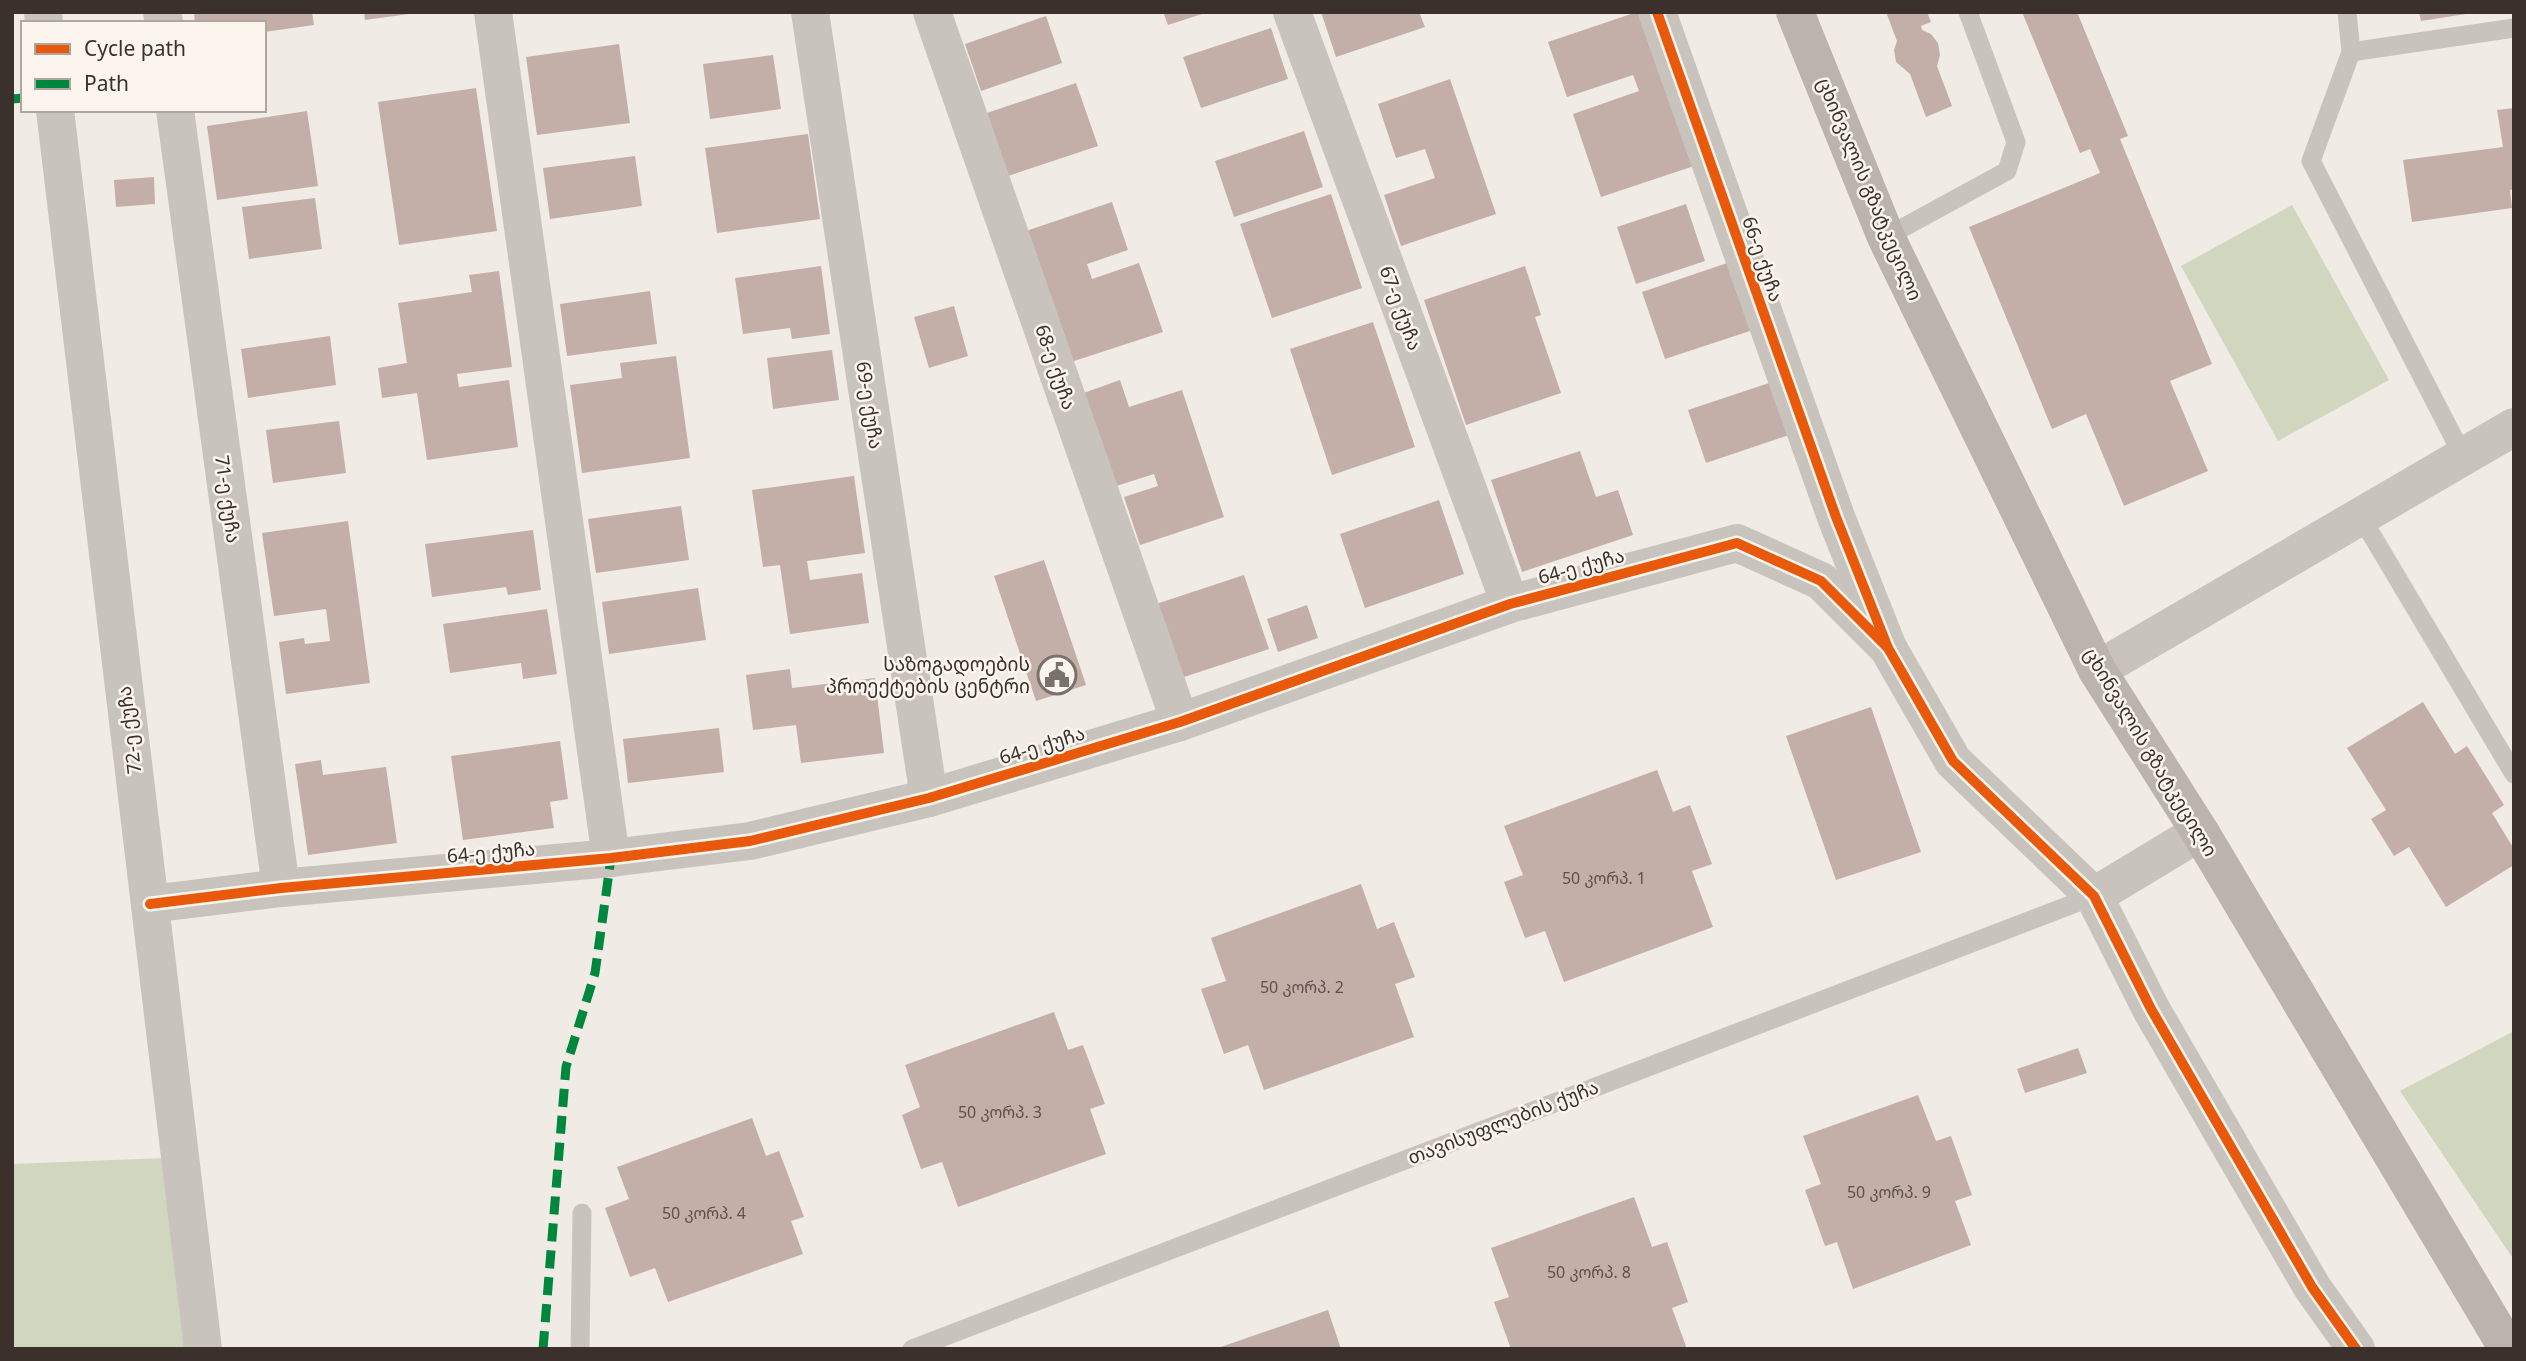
<svg xmlns="http://www.w3.org/2000/svg" width="2526" height="1361" font-family="'Noto Sans','Noto Sans Georgian',sans-serif">
<style>
.green{fill:#d1d6bf}
.building{fill:#c3afa7}
.lines{fill:none;stroke-linecap:round;stroke-linejoin:round}
.lane{stroke:#c9c3be;stroke-width:19}
.street{stroke:#c9c3be;stroke-width:38}
.secondary{stroke:#bab3ae;stroke-width:38}
.quiet{stroke:#00873e;stroke-width:9;stroke-dasharray:18 9;stroke-linecap:butt}
.cycleway-casing{stroke:#fbf5ee;stroke-width:15}
.cycleway{stroke:#e8590c;stroke-width:10}
.labels{text-anchor:middle;stroke-width:5;stroke-linejoin:round;paint-order:stroke}
.number-label{font-size:16px;fill:#5d504a}
.street-label{font-size:19px;fill:#3b302b;stroke:#fbf5ee}
.poi-label{font-size:19px;fill:#3b302b;stroke:#fbf5ee;text-anchor:end}
</style>
<rect width="100%" height="100%" fill="#f0ebe5"/>
<g class="green">
<polygon points="2292,205 2389,380 2278,441 2181,266"/>
<polygon points="2514,1031 2514,1260 2400,1091"/>
<polygon points="165,1158 191,1349 12,1349 12,1164"/>
</g>
<g class="building">
<polygon points="194,12 312,12 314,25 264,32 264,23 195,23"/>
<polygon points="364,12 409,12 409,14 365,20"/>
<polygon points="1163,12 1204,12 1205,13 1168,25"/>
<polygon points="1321,12 1419,12 1425,27 1336,57"/>
<polygon points="1637,12 1642,12 1694,166 1601,197 1573,114 1639,91 1633,75 1567,97 1548,42"/>
<polygon points="1886,12 1927,12 1931,22 1921,26 1922,30 1931,34 1938,43 1940,55 1937,66 1952,106 1926,117 1910,74 1896,62 1894,50 1897,41"/>
<polygon points="2022,12 2077,12 2128,136 2120,139 2212,364 2170,381 2208,471 2124,506 2086,414 2052,429 1969,227 2100,173 2090,149 2080,153"/>
<polygon points="2419,12 2466,12 2466,14 2421,21"/>
<polygon points="1046,16 1062,63 981,91 965,44"/>
<polygon points="1271,28 1288,79 1201,108 1183,57"/>
<polygon points="619,44 630,123 537,135 526,57"/>
<polygon points="773,55 781,109 710,119 703,64"/>
<polygon points="1450,79 1496,214 1401,246 1384,195 1435,178 1425,149 1396,158 1378,104"/>
<polygon points="1076,83 1098,146 1005,177 984,114"/>
<polygon points="476,88 497,231 399,245 378,102"/>
<polygon points="2514,108 2514,189 2510,190 2512,208 2412,222 2403,160 2503,147 2497,110"/>
<polygon points="307,111 318,186 217,200 207,126"/>
<polygon points="1304,131 1323,187 1234,217 1215,161"/>
<polygon points="808,134 820,219 717,233 705,148"/>
<polygon points="635,156 642,206 550,219 543,168"/>
<polygon points="154,177 155,204 116,207 114,180"/>
<polygon points="1331,194 1362,288 1272,318 1240,224"/>
<polygon points="315,198 322,249 249,259 242,207"/>
<polygon points="1112,202 1128,250 1087,264 1092,279 1139,263 1163,332 1071,362 1017,234"/>
<polygon points="1686,204 1705,261 1636,284 1617,227"/>
<polygon points="1733,261 1756,329 1665,359 1642,292"/>
<polygon points="821,266 830,334 792,339 790,328 743,334 735,278"/>
<polygon points="1525,266 1541,315 1535,317 1561,393 1466,425 1424,300"/>
<polygon points="499,271 512,367 457,374 459,387 509,380 518,447 427,460 417,393 382,398 378,368 407,363 398,303 472,292 469,275"/>
<polygon points="650,291 657,344 567,356 560,304"/>
<polygon points="954,306 968,356 929,368 914,317"/>
<polygon points="1373,322 1415,447 1332,475 1290,349"/>
<polygon points="330,336 336,385 248,398 241,349"/>
<polygon points="832,350 839,400 773,409 767,358"/>
<polygon points="676,356 690,458 582,473 570,385 622,378 620,363"/>
<polygon points="1120,380 1129,407 1182,390 1224,517 1140,545 1124,497 1158,486 1154,474 1110,488 1078,395"/>
<polygon points="1772,382 1789,435 1706,463 1688,410"/>
<polygon points="339,421 346,473 273,483 266,430"/>
<polygon points="1580,451 1596,497 1618,490 1633,535 1522,572 1491,480"/>
<polygon points="854,476 865,553 807,561 810,580 862,573 869,623 790,634 780,565 763,567 752,490"/>
<polygon points="1439,500 1464,574 1365,608 1340,534"/>
<polygon points="681,506 689,560 596,573 588,519"/>
<polygon points="348,521 370,683 286,694 279,642 304,638 305,644 330,641 326,609 274,616 262,533"/>
<polygon points="533,530 541,590 508,595 506,587 432,597 425,544"/>
<polygon points="1044,560 1086,685 1036,701 994,576"/>
<polygon points="1244,575 1269,649 1178,679 1153,605"/>
<polygon points="698,588 706,640 609,654 602,602"/>
<polygon points="1307,605 1318,638 1278,652 1267,619"/>
<polygon points="547,609 557,674 523,679 521,663 450,673 443,624"/>
<polygon points="790,669 792,688 875,678 884,753 801,763 796,725 753,730 746,675"/>
<polygon points="2423,702 2455,754 2467,746 2504,805 2492,813 2514,849 2514,865 2446,907 2409,847 2394,856 2371,819 2386,810 2347,748"/>
<polygon points="1871,707 1921,852 1836,880 1786,736"/>
<polygon points="719,728 724,772 628,783 623,739"/>
<polygon points="560,741 568,799 550,802 554,828 463,840 451,756"/>
<polygon points="321,760 323,775 386,767 397,843 308,855 295,764"/>
<polygon points="1657,770 1673,812 1690,805 1712,864 1692,871 1713,927 1564,982 1545,931 1525,938 1504,882 1523,875 1504,826"/>
<polygon points="1361,884 1377,929 1394,922 1415,977 1395,984 1414,1037 1264,1090 1248,1045 1224,1054 1201,989 1226,981 1211,938"/>
<polygon points="1054,1012 1068,1050 1083,1045 1105,1104 1090,1109 1106,1154 958,1207 942,1162 921,1169 902,1115 920,1107 905,1065"/>
<polygon points="2078,1048 2087,1073 2025,1093 2017,1069"/>
<polygon points="1918,1095 1936,1141 1951,1136 1972,1195 1955,1201 1971,1245 1853,1289 1837,1242 1825,1246 1805,1190 1821,1184 1803,1136"/>
<polygon points="752,1118 766,1156 779,1151 804,1217 791,1221 803,1254 668,1302 655,1268 630,1277 605,1208 629,1199 617,1167"/>
<polygon points="1634,1197 1652,1247 1667,1242 1688,1302 1672,1308 1687,1349 1511,1349 1494,1302 1509,1297 1491,1248"/>
<polygon points="1328,1310 1341,1349 1218,1349 1218,1348"/>
</g>
<g class="lines">
<g class="lane">
<polyline points="2347,12 2351,52 2311,161 2463,456"/>
<polyline points="2351,52 2514,28"/>
<polyline points="1886,237 2007,171 2016,142 1968,12"/>
<polyline points="2361,517 2514,774"/>
<polyline points="580,1349 582,1213"/>
<polyline points="912,1349 2094,896"/>
</g>
<g class="street">
<polyline points="43,12 44,23"/>
<polyline points="162,12 164,23"/>
<polyline points="493,12 611,858"/>
<polyline points="810,12 929,798"/>
<polyline points="932,12 1180,722"/>
<polyline points="1292,12 1510,604"/>
<polyline points="1657,12 1836,517 1888,648 1953,761 2094,896 2151,1009 2312,1287 2356,1349"/>
<polyline points="55,110 203,1349"/>
<polyline points="175,110 281,888"/>
<polyline points="2097,670 2514,427"/>
<polyline points="2094,896 2200,832"/>
<polyline points="150,904 281,888 611,858 750,841 929,798 1180,722 1510,604 1737,543 1821,581 1888,648"/>
</g>
<polyline class="secondary" points="1795,12 1886,237 2097,670 2200,832 2508,1349"/>
<g class="quiet">
<polyline points="12,99 23,98"/>
<polyline points="543,1349 566,1067 595,973 611,858"/>
</g>
<defs>
<g id="cycleway">
<polyline points="1657,12 1836,517 1888,648 1953,761 2094,896 2151,1009 2312,1287 2356,1349"/>
<polyline points="150,904 281,888 611,858 750,841 929,798 1180,722 1510,604 1737,543 1821,581 1888,648"/>
</g>
</defs>
<use href="#cycleway" class="cycleway-casing"/>
<use href="#cycleway" class="cycleway"/>
</g>
<defs>
<symbol id="civic-ring" viewBox="-11 -11 22 22"><circle r="9.5" fill="#fbf5ee" stroke="#7a716c" stroke-width="1.5"/><path d="M-.6-6.5H3V-4.5H.6V-3L4-1V1h2V6H-6V1h2V-1L-.6-3ZM-1.2 2.5V6h2.4V2.5Z" fill="#7a716c"/></symbol>
</defs>
<g fill-rule="evenodd">
<use href="#civic-ring" x="1035" y="653" width="44" height="44"/>
</g>
<g class="labels">
<g class="number-label">
<text x="1604" y="884">50 კორპ. 1</text>
<text x="1302" y="993">50 კორპ. 2</text>
<text x="1000" y="1118">50 კორპ. 3</text>
<text x="1889" y="1198">50 კორპ. 9</text>
<text x="704" y="1219">50 კორპ. 4</text>
<text x="1589" y="1278">50 კორპ. 8</text>
</g>
<g class="street-label">
<text transform="translate(1870 189) rotate(67)" y="7">ცხინვალის გზატკეცილი</text>
<text transform="translate(1763 259) rotate(71)" y="7">66-ე ქუჩა</text>
<text transform="translate(1401 308) rotate(70)" y="7">67-ე ქუჩა</text>
<text transform="translate(1056 367) rotate(71)" y="7">68-ე ქუჩა</text>
<text transform="translate(870 405) rotate(81)" y="7">69-ე ქუჩა</text>
<text transform="translate(228 499) rotate(82)" y="7">71-ე ქუჩა</text>
<text transform="translate(1581 566) rotate(-15)" y="7">64-ე ქუჩა</text>
<text transform="translate(129 730) rotate(-97)" y="7">72-ე ქუჩა</text>
<text transform="translate(1042 745) rotate(-17)" y="7">64-ე ქუჩა</text>
<text transform="translate(2151 752) rotate(59)" y="7">ცხინვალის გზატკეცილი</text>
<text transform="translate(491 852) rotate(-5)" y="7">64-ე ქუჩა</text>
<text transform="translate(1503 1122) rotate(-21)" y="7">თავისუფლების ქუჩა</text>
</g>
<g class="poi-label">
<text x="1030" y="671">საზოგადოების<tspan x="1030" dy="22">პროექტების ცენტრი</tspan></text>
</g>
</g>
<rect width="2526" height="1361" fill="none" stroke="#3b302b" stroke-width="28"/>
<rect x="21" y="21" width="245" height="91" fill="#fbf5ee" stroke="#aea6a0" stroke-width="2"/>
<rect x="35" y="44" width="35" height="10" fill="#e8590c" stroke="#aea6a0" stroke-width="2"/>
<text x="84" y="56" font-size="21" fill="#3b302b">Cycle path</text>
<rect x="35" y="79" width="35" height="10" fill="#00873e" stroke="#aea6a0" stroke-width="2"/>
<text x="84" y="91" font-size="21" fill="#3b302b">Path</text>
</svg>
